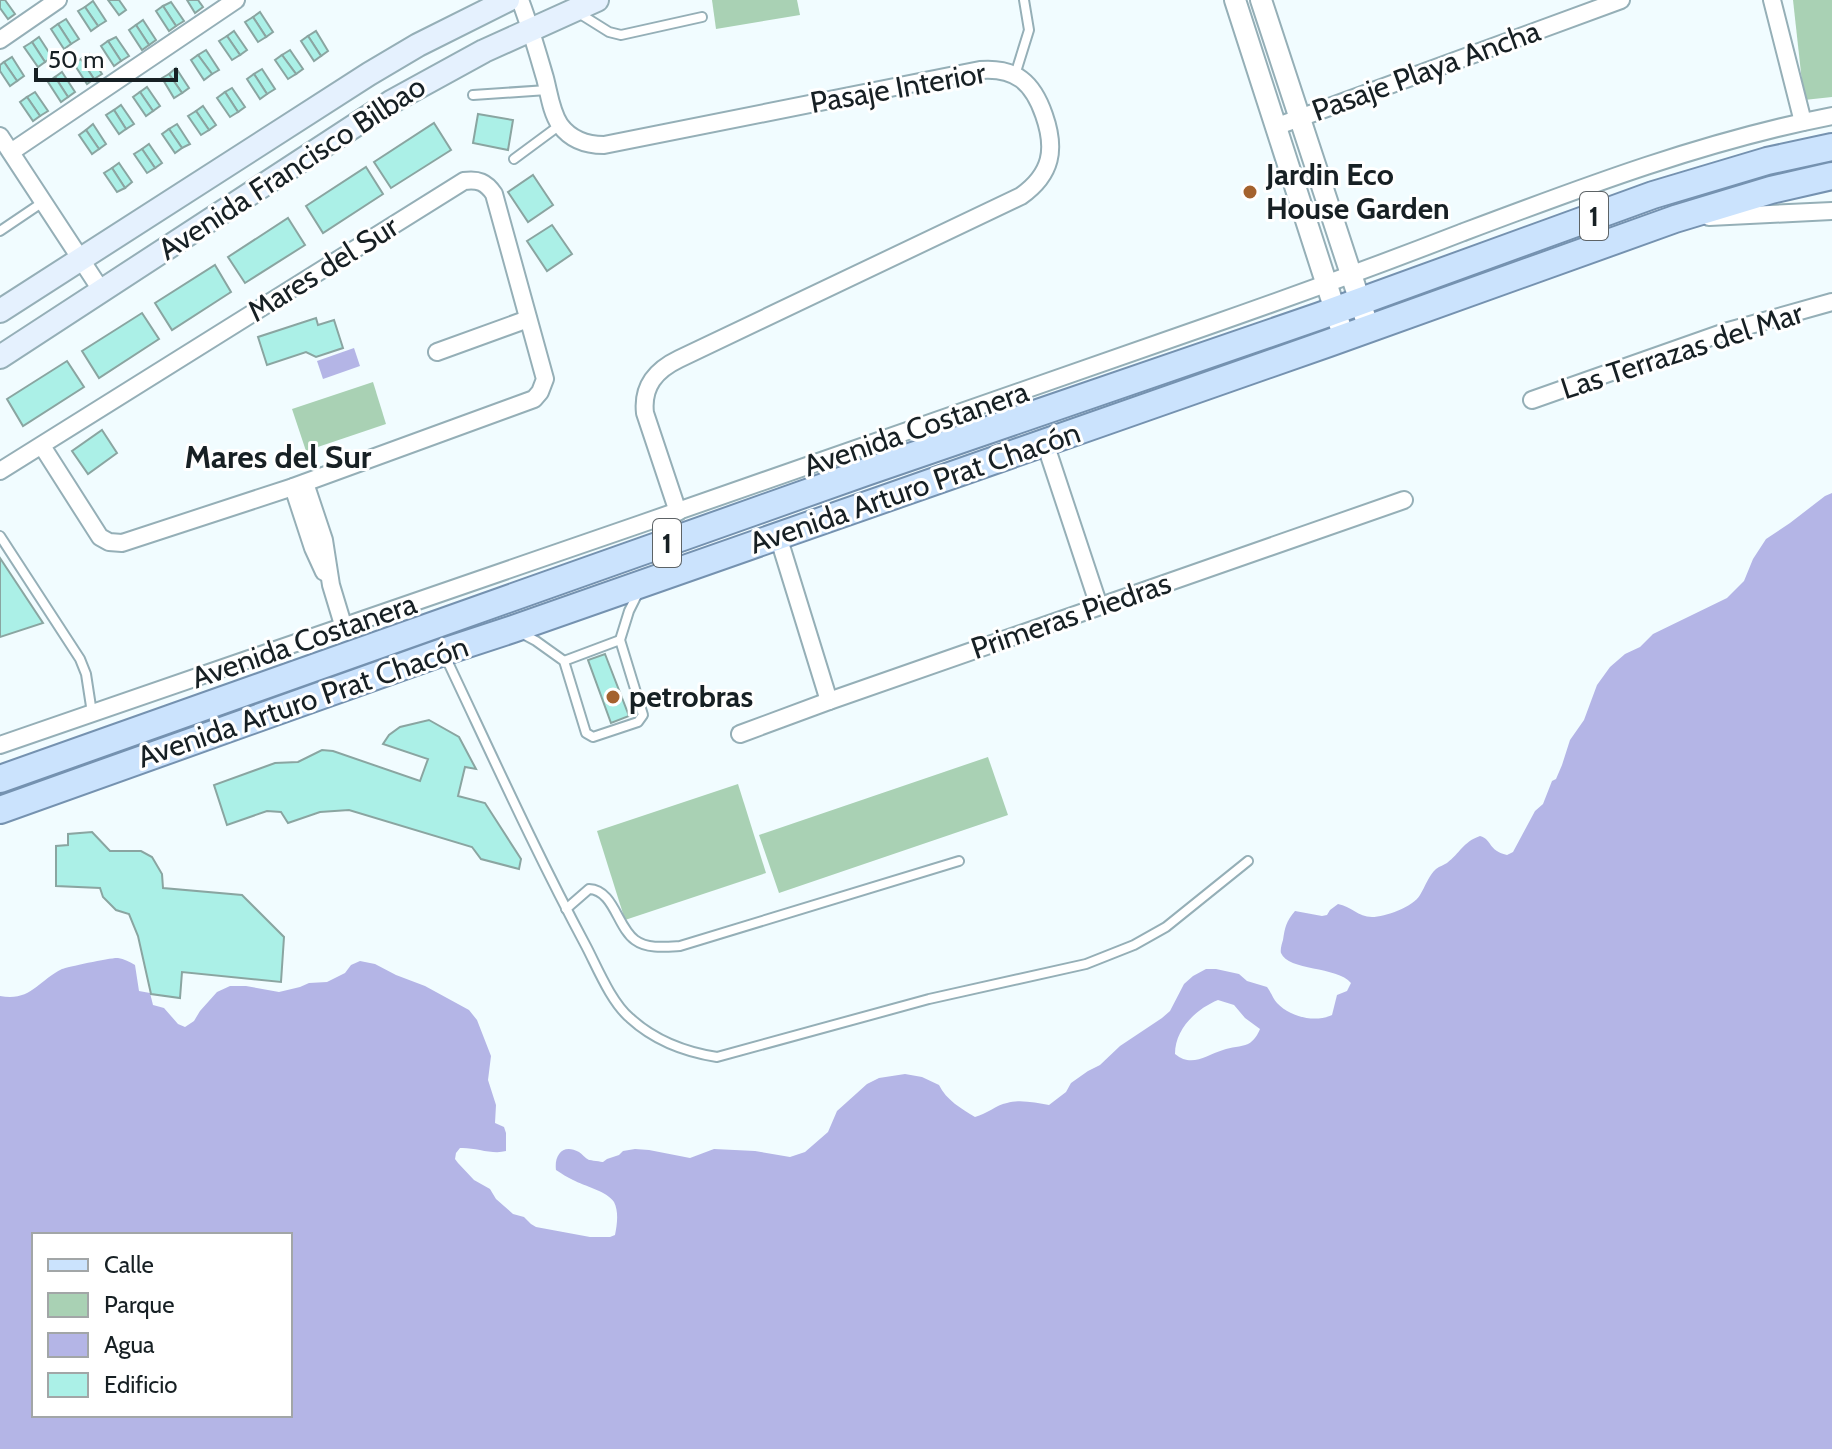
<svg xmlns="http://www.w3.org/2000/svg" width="1832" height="1449" font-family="Cabin,sans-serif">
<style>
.green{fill:#a9d1b4}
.water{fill:#b4b5e6;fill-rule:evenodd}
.building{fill:#abf0e7;stroke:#8aa5a1;stroke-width:2}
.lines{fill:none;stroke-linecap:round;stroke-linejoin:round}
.service-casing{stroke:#95afb7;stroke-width:12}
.minor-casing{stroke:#95afb7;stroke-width:20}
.tertiary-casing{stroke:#95afb7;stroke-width:24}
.secondary-casing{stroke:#95afb7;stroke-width:26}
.primary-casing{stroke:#7592b0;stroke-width:30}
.service{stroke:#fff;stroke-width:8}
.minor{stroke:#fff;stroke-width:16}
.tertiary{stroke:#fff;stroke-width:20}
.secondary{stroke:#e5f1fe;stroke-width:22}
.primary{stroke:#cbe3fd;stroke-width:26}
.poi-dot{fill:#a4622e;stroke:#fff;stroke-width:3}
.labels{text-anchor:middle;stroke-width:6;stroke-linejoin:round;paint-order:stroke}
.shield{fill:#fff;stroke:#5d6366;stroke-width:2}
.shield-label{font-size:28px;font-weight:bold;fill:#172024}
.street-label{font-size:30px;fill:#172024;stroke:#fff}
.poi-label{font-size:30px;font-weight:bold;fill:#172024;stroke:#fff;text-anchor:start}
.neighbourhood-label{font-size:32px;font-weight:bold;fill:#172024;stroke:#fff}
</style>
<rect width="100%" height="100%" fill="#f1fcff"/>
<g class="green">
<polygon points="712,0 797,0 800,15 716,29"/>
<polygon points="1793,0 1832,0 1832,97 1804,100"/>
<polygon points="373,382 386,424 306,451 292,409"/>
<polygon points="988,757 1008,815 779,893 759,835"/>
<polygon points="738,784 766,873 625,920 597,831"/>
</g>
<g class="water">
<polygon points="354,348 360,366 323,379 317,361"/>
<path d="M 1832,493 L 1832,1449 L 0,1449 L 0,996 C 30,1002 38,981 62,969 C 67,967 113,957 118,958 C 124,959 130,962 135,965 L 139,991 L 150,993 L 153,1005 L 164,1008 L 178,1024 L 185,1027 L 194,1021 L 200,1011 L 217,992 L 230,986 L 246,986 L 279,992 L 300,987 L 309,983 L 327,982 L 345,973 L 351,965 L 360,961 L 375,964 L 396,975 L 425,986 L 469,1010 L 477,1020 L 491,1056 L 488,1080 L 496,1105 L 495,1123 L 504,1127 L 506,1133 L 506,1151 C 492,1155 475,1147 460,1148 L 456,1153 L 455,1159 L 458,1163 L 474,1180 L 490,1189 L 496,1199 L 513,1214 L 524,1217 L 531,1224 L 536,1227 L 590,1237 L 610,1237 L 615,1235 C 617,1225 619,1212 614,1202 C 607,1191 584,1186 573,1180 C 567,1177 562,1174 556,1170 C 554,1155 563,1143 579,1152 C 582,1154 585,1158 589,1160 C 590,1160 602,1162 603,1162 L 607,1159 L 619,1155 L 623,1151 L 635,1149 L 649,1150 L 690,1158 L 714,1149 L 755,1151 L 790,1157 L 805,1152 L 828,1132 L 837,1111 L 867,1084 L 879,1078 L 905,1074 L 922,1077 L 939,1085 C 946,1100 962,1109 975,1117 C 987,1114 996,1105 1007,1103 C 1020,1099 1036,1103 1049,1105 L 1066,1092 L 1071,1083 L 1088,1071 L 1100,1065 L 1120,1046 L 1162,1018 L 1170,1011 L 1184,984 L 1193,976 L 1206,969 L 1216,969 L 1239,974 L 1247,981 L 1267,987 C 1271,992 1273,999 1277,1003 C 1290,1017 1315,1023 1332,1015 L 1337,995 L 1347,991 L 1351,983 C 1337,966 1288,971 1281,953 C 1280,950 1282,943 1283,940 C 1285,927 1286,922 1295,911 L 1322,916 L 1327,915 L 1330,910 L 1338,904 C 1351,906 1358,917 1372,917 C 1385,917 1413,907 1420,895 C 1425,887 1429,875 1436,869 C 1440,866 1444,865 1447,863 C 1460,853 1463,842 1480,836 C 1493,840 1487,850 1507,855 L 1513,852 L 1535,811 L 1543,804 L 1552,781 L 1556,779 L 1562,765 L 1570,740 L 1584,720 L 1597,685 L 1610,667 L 1625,654 L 1640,647 L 1653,634 L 1727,598 L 1744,581 L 1753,559 L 1766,539 L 1790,523 L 1825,496 ZM 1218,1000 L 1234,1005 L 1245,1018 L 1260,1029 C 1258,1034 1254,1041 1248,1044 C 1241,1047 1231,1047 1223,1050 C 1206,1055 1192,1068 1175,1054 C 1175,1029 1196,1009 1218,1000 ZM 290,1235 L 290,1415 L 34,1415 L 34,1235 Z"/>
</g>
<g class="building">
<polygon points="0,0 5,0 15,14 8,19 0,8"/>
<polygon points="108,0 119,0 126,10 119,15"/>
<polygon points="187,0 198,0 203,7 195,13"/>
<polygon points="93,1 106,21 98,26 85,7"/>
<polygon points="171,2 184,21 176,26 163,6"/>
<polygon points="163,6 176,26 169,31 156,11"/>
<polygon points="85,7 98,26 91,31 78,11"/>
<polygon points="260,12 273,32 266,37 253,17"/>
<polygon points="253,17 266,37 258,42 245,22"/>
<polygon points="66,19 79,39 71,44 58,24"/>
<polygon points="143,20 156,40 149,45 136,25"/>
<polygon points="58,24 71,44 64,49 51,29"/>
<polygon points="136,25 149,45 142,50 129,30"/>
<polygon points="234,31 247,50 240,55 227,36"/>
<polygon points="316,31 328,51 321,56 308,36"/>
<polygon points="227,36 240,55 232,60 219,41"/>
<polygon points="308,36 321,56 314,61 301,41"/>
<polygon points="39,37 52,57 45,62 32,42"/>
<polygon points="116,37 129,56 121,61 108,41"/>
<polygon points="108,41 121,61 114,66 101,46"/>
<polygon points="32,42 45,62 38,67 24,47"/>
<polygon points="206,50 219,70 212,74 198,55"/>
<polygon points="290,50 303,69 296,74 282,55"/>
<polygon points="89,54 102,74 94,79 81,59"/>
<polygon points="198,55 212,74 204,80 191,60"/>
<polygon points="282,55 296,74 288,79 275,60"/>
<polygon points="12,57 24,76 17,81 4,62"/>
<polygon points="81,59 94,79 87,84 74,64"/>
<polygon points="4,62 17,81 10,86 0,71 0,65"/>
<polygon points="176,68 189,88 182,93 169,74"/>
<polygon points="262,69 275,89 267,94 254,74"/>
<polygon points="62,72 75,92 68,97 55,77"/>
<polygon points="169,74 182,93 174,98 162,78"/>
<polygon points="254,74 267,94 260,99 247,79"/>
<polygon points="55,77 68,97 61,102 48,82"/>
<polygon points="147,87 160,106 153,111 140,92"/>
<polygon points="232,88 245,107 238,112 225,92"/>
<polygon points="35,92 48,111 40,116 27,97"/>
<polygon points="140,92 153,111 146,116 133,97"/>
<polygon points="225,92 238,112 230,117 217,98"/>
<polygon points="27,97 40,116 33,121 20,102"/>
<polygon points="121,105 134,124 126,129 114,110"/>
<polygon points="203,106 216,125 209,130 196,111"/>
<polygon points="114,110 126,129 119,134 106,115"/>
<polygon points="196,111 209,130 201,135 188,116"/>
<polygon points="478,114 513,120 508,150 473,143"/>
<polygon points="434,123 451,150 391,188 374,162"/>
<polygon points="93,124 106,144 99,149 86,130"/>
<polygon points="177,124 190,144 182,148 169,129"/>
<polygon points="169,129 182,148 175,153 162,134"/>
<polygon points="86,130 99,149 92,154 79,135"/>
<polygon points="149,144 162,163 155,168 142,149"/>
<polygon points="142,149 155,168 147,173 134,154"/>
<polygon points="119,163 132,182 125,188 112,168"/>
<polygon points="366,167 383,194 323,233 306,206"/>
<polygon points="112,168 125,188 117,192 104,173"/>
<polygon points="533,175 553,205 528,222 508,192"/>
<polygon points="288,218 305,245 245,283 228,257"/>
<polygon points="552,225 572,254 547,271 527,241"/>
<polygon points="215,265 231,292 172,330 155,303"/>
<polygon points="142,313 159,339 99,378 82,351"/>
<polygon points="316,318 318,325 334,320 343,348 316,357 306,352 267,365 258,337"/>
<polygon points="67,361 84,387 23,426 7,399"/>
<polygon points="102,430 117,453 88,474 72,451"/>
<polygon points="0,558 43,623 0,637"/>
<polygon points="605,654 629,716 611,723 588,660"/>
<polygon points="429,720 459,737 476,769 465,767 458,796 485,803 521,859 519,869 481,859 472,847 349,810 320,812 288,823 281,812 267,811 227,825 214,785 275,763 298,762 322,750 333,751 420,781 428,759 383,744 389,735 400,727"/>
<polygon points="92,832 110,851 141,851 152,857 162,874 163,888 242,895 284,937 281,982 182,972 180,998 151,994 138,936 129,914 116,910 103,897 100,888 56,886 56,846 68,845 68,834"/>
</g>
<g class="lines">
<defs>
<g id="service">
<polyline points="577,12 609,32 621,35 702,17"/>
<polyline points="1015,75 1029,30 1024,0"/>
<polyline points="473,95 547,90"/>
<polyline points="514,159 560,125"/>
<polyline points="0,231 43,202"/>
<polyline points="0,536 80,659 86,674 92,713"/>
<polyline points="521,633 536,641 564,661 586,733 593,737 638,722 643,715 620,640 629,611 639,591"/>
<path d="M 445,656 C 491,753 535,851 586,946 C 597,967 611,1002 630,1018 C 654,1040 685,1052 717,1057 L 929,999 L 1086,964 L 1134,945 L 1166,927 L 1248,861"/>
<polyline points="564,661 620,640"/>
<path d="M 566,909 L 589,889 C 614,890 617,927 635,940 C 647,949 665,947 680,946 L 959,861"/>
</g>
<g id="minor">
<path d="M 520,0 C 530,26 537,51 545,78 C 549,93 551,112 560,125 C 571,140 587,145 604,145 L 980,70 C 1016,67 1033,83 1044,115 C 1056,149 1052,174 1021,196 L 679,359 C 656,370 642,386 645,413 L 678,512"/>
<polyline points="1772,0 1803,122"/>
<polyline points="0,40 58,0"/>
<polyline points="1275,127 1621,0"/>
<polyline points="0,136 101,290"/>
<polyline points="11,152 236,0"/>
<polyline points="1709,217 1832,211"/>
<polyline points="437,352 528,319"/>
<polyline points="1532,400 1725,332 1832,302"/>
<polyline points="1045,443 1099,606"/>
<path d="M 0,471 L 464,181 C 478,179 486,182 494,194 L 545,379 L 540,392 L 534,399 L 293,487 L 122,543 L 109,542 L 100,537 L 42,446"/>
<polyline points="305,483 324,540 331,585 344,628"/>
<polyline points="293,487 313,548 324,572"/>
<polyline points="778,536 829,701"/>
<polyline points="740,734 829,701 1404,500"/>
<path d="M 0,745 C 402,607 804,468 1205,327 C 1291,297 1376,266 1461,233 C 1583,187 1704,141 1832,116"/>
</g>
<g id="tertiary">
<polyline points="1235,0 1344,338"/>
<polyline points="1261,0 1369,329"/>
</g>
<g id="secondary">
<polyline points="0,311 369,74 418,45 508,0"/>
<polyline points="0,357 391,102 484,51 597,0"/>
</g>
<g id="primary">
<polyline points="0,779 866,472 1320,316 1653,195 1767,161 1832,147"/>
<polyline points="0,810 443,652 513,629 1329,343 1675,219 1771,190 1832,176"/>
</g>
</defs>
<use href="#service" class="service-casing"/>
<use href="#minor" class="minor-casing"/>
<use href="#tertiary" class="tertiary-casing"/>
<use href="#secondary" class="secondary-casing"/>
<use href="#primary" class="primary-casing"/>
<use href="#service" class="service"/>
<use href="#minor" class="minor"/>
<use href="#tertiary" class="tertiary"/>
<use href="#secondary" class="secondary"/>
<use href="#primary" class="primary"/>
</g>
<g class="poi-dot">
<circle cx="1250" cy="192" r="8"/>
<circle cx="613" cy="697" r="8"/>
</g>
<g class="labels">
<g class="shield">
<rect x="1580" y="192" width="28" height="48" rx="6"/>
<rect x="653" y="519" width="28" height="48" rx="6"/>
</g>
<g class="shield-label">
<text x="1594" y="226">1</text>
<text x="667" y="553">1</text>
</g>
<g class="street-label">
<text transform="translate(1426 71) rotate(-20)" y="10">Pasaje Playa Ancha</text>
<text transform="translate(898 88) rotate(-10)" y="10">Pasaje Interior</text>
<text transform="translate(292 168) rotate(-33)" y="10">Avenida Francisco Bilbao</text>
<text transform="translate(323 269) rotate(-32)" y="10">Mares del Sur</text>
<text transform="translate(1682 351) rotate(-18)" y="10">Las Terrazas del Mar</text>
<text transform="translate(916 429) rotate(-19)" y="10">Avenida Costanera</text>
<text transform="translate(915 488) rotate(-19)" y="10">Avenida Arturo Prat Chacón</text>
<text transform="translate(1071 616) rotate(-19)" y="10">Primeras Piedras</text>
<text transform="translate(304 641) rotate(-19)" y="10">Avenida Costanera</text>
<text transform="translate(303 702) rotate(-19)" y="10">Avenida Arturo Prat Chacón</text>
</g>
<g class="poi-label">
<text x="1266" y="185">Jardin Eco<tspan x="1266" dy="34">House Garden</tspan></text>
<text x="629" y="707">petrobras</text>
</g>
<g class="neighbourhood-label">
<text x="278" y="468">Mares del Sur</text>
</g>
</g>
<rect x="32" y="1233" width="260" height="184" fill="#ffffff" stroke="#a2a6a7" stroke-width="2"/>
<rect x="48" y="1259" width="40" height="12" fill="#cbe3fd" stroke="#a2a6a7" stroke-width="2"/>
<text x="104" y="1273" font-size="24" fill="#172024">Calle</text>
<rect x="48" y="1293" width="40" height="24" fill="#a9d1b4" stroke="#a2a6a7" stroke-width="2"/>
<text x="104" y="1313" font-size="24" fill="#172024">Parque</text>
<rect x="48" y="1333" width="40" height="24" fill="#b4b5e6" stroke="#a2a6a7" stroke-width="2"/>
<text x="104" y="1353" font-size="24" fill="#172024">Agua</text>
<rect x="48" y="1373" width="40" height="24" fill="#abf0e7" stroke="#a2a6a7" stroke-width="2"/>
<text x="104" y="1393" font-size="24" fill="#172024">Edificio</text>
<path d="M36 68v12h140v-12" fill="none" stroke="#172024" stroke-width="4"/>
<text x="48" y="68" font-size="24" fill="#172024" stroke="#ffffff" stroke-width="6" paint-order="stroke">50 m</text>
</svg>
